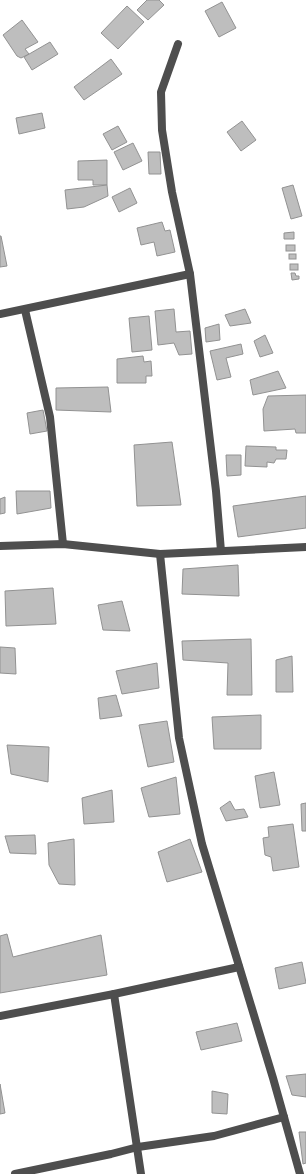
<svg xmlns="http://www.w3.org/2000/svg" width="306" height="1174" font-family="Manrope,sans-serif">
<style>
.building{fill:#bebebe;stroke:#929292}
.lines{fill:none;stroke-linecap:round;stroke-linejoin:round}
.minor{stroke:#4e4e4e;stroke-width:8}
.tertiary{stroke:#4e4e4e;stroke-width:8}
</style>
<rect width="100%" height="100%" fill="#fff"/>
<g class="building">
<polygon points="147,0 159,0 164,5 148,20 137,10"/>
<polygon points="222,2 236,28 219,37 205,11"/>
<polygon points="127,6 144,22 118,49 101,33"/>
<polygon points="22,20 38,42 25,49 29,54 21,58 17,56 3,35"/>
<polygon points="50,42 58,54 32,70 24,57"/>
<polygon points="111,59 122,74 84,100 74,87"/>
<polygon points="42,113 45,128 19,134 16,118"/>
<polygon points="242,121 256,140 241,151 227,132"/>
<polygon points="118,126 127,142 112,150 103,134"/>
<polygon points="133,143 142,161 123,170 114,152"/>
<polygon points="148,152 160,152 161,174 149,174"/>
<polygon points="107,160 107,185 93,185 93,180 78,180 78,161"/>
<polygon points="107,185 108,196 84,207 67,209 65,190"/>
<polygon points="293,185 302,216 291,219 282,188"/>
<polygon points="130,188 137,203 119,212 112,197"/>
<polygon points="162,222 165,231 170,230 175,252 157,256 154,242 141,245 137,228"/>
<polygon points="294,232 294,239 284,239 284,233"/>
<polygon points="0,236 1,236 7,266 0,267"/>
<rect x="286" y="245" width="9" height="6"/>
<rect x="289" y="254" width="7" height="5"/>
<rect x="290" y="264" width="8" height="6"/>
<polygon points="291,273 295,273 296,276 299,276 299,279 292,280"/>
<polygon points="174,309 176,332 190,331 192,354 179,355 174,343 158,345 155,311"/>
<polygon points="245,309 251,323 230,326 225,315"/>
<polygon points="149,316 152,350 132,352 129,318"/>
<polygon points="219,324 220,340 206,342 205,328"/>
<polygon points="265,335 273,353 260,357 254,341"/>
<polygon points="241,344 243,354 226,358 231,377 217,380 210,351"/>
<polygon points="143,356 144,362 151,361 152,376 146,376 146,383 117,383 117,359"/>
<polygon points="278,371 286,388 253,395 250,380"/>
<polygon points="108,387 111,412 56,410 56,388"/>
<polygon points="306,395 306,433 296,433 295,429 264,431 263,409 268,396"/>
<polygon points="43,410 47,431 30,434 27,413"/>
<polygon points="172,442 181,505 137,506 134,445"/>
<polygon points="246,446 276,447 276,450 287,450 286,459 276,459 274,463 267,462 267,467 245,466"/>
<polygon points="226,455 241,455 241,475 227,476"/>
<polygon points="16,491 50,491 51,508 17,514"/>
<polygon points="306,496 306,528 238,537 233,506"/>
<polygon points="5,497 5,513 0,514 0,499"/>
<polygon points="238,565 239,596 182,594 183,569"/>
<polygon points="53,588 56,624 6,626 5,591"/>
<polygon points="122,601 130,631 103,630 98,605"/>
<polygon points="251,639 252,695 227,695 228,663 183,660 182,641"/>
<polygon points="0,647 15,648 16,674 0,673"/>
<polygon points="292,656 293,692 276,692 276,660"/>
<polygon points="157,663 159,688 122,694 116,671"/>
<polygon points="116,695 122,716 100,719 98,698"/>
<polygon points="261,715 261,749 214,749 212,717"/>
<polygon points="167,721 174,762 148,767 139,725"/>
<polygon points="7,745 49,747 48,782 11,774"/>
<polygon points="274,772 280,805 260,808 255,776"/>
<polygon points="176,777 180,814 149,817 141,788"/>
<polygon points="112,790 114,822 84,824 82,798"/>
<polygon points="230,801 235,810 244,809 248,817 226,821 220,808"/>
<polygon points="306,803 306,831 302,831 301,804"/>
<polygon points="293,824 299,867 273,871 271,857 265,855 263,838 269,837 268,827"/>
<polygon points="35,835 36,854 10,853 5,836"/>
<polygon points="74,839 75,885 59,884 49,865 48,843"/>
<polygon points="190,839 202,872 167,882 158,852"/>
<polygon points="7,934 13,957 101,935 107,975 0,993 0,936"/>
<polygon points="302,962 306,983 279,989 275,968"/>
<polygon points="237,1023 242,1041 201,1050 196,1032"/>
<polygon points="306,1074 306,1097 292,1095 286,1076"/>
<polygon points="0,1084 5,1113 0,1114"/>
<polygon points="212,1091 228,1094 227,1114 212,1113"/>
<polygon points="299,1132 306,1132 306,1163 303,1164"/>
</g>
<g class="lines">
<g class="minor">
<polyline points="178,44 161,92 162,130 172,192 190,274 216,491 221,551"/>
<polyline points="25,310 50,417 63,544"/>
<polyline points="0,314 190,274"/>
<polyline points="160,554 179,738 202,844 273,1078 300,1174"/>
<polyline points="114,994 141,1174"/>
<polyline points="0,1016 114,994 239,967"/>
<polyline points="15,1174 111,1154 138,1147 214,1136 284,1117"/>
</g>
<polyline class="tertiary" points="0,546 63,544 160,554 306,547"/>
</g>
</svg>
